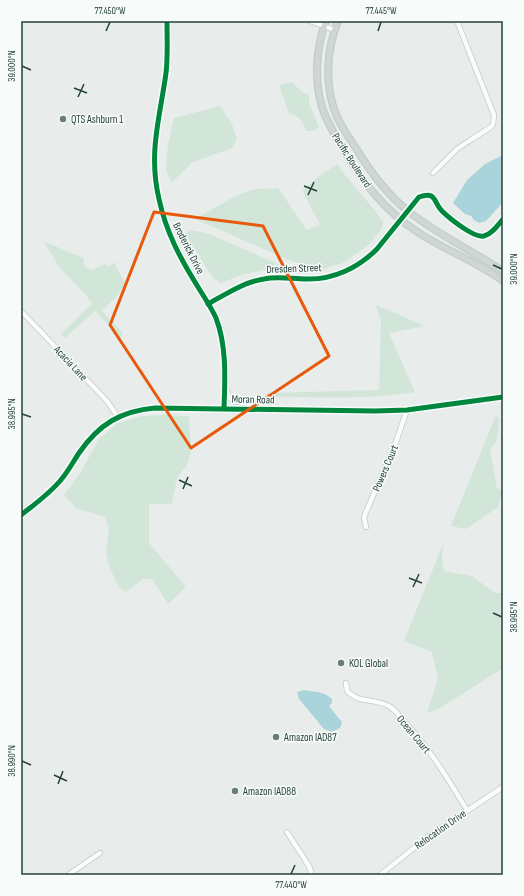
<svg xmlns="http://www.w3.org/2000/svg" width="524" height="896" font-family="'Sofia Sans Condensed',sans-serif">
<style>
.green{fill:#d1e6d8}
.water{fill:#a9d4db}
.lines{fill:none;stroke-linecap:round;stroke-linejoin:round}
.minor-casing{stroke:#c5cac8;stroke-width:6}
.major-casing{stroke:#c3ccc9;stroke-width:8}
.minor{stroke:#fcfcfc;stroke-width:4.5}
.major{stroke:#cfd7d5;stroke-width:5.5}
.cycleway-casing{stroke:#f7fbf9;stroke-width:8}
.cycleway{stroke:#00873e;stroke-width:5}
.marked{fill:none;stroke:#e8590c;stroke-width:3;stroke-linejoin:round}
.ticks{fill:none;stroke:#24423a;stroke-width:1.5}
.poi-dot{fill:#697e78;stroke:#f7fbf9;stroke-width:1.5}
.labels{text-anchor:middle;stroke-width:3;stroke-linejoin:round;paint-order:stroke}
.poi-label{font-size:11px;fill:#24423a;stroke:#f7fbf9;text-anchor:start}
.street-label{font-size:11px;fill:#24423a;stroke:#f7fbf9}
.neatline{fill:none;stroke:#24423a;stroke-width:1.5}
.ticks-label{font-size:10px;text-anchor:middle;fill:#24423a}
</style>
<rect width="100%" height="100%" fill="#e8edeb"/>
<g class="green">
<path d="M 292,82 L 303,93 L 309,94 L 309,103 L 319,127 L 313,131 L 306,131 C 302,121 300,116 289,113 L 279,85 Z"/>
<polygon points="220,106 232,124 237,139 232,148 193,162 171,183 166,169 168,144 174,118"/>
<path d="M 337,164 C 351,184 369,201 383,222 L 381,230 L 367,246 L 343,263 L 323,269 L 291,261 L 195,219 C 213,210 234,194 252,190 C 260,188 270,189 278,188 L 307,230 L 320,224 L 302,191 L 318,177 Z"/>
<polygon points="190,230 207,233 276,263 270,269 244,274 221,283 213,278 185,234"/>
<polygon points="43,241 83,258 85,267 91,270 105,264 109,266 116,262 116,267 125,283 118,295 102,311 123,333 121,338 95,311 65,338 61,334 92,304 87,296 58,266 56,261"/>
<path d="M 376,305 L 425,326 L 389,333 L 415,392 C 368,400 320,397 273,397 L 268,396 L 266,393 L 379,390 L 381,322 Z"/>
<polygon points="163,415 189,416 191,452 187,465 177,478 172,504 149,504 149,543 186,587 168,604 152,579 143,579 126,592 119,587 110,569 106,552 109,529 105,517 76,508 64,495 79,475 99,439 118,423 142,416"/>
<polygon points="496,415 500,419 496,442 490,449 497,488 503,490 498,507 466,529 451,526"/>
<polygon points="443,544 442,558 444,571 472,576 495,593 503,593 503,671 500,670 440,708 427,713 438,678 432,652 404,641"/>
</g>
<g class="water">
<polygon points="503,155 503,202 486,221 479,223 474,220 471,216 465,214 453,203 467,180 485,164"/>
<path d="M 304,690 C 314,692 324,691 332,699 L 332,703 L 329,706 L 332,710 L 342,722 L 340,728 L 332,732 L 324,729 L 299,699 L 297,692 Z"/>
</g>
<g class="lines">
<defs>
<g id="minor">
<path d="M 167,21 C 167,38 168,56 166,73 C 160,117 148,153 159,199 C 166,232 180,258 198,287 C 204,297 211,307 216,318 C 227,347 225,379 224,408"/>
<polyline points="310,21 335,30"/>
<polyline points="433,173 457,149 472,139 491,127 493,124 494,115 457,21"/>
<path d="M 208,304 C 226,294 244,282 264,279 C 278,276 292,279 306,279 C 333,280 358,268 377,249 L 419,197 C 437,191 433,202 442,211 C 449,218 475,239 484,236 C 492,234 498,225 503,219"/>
<polyline points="21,311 107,401 118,417"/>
<polyline points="226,387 229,397 233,401 269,407"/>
<path d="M 21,515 C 35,504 49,494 60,481 C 68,472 73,462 79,453 C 99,424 121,411 155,408 L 375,411 L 407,410 L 503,397"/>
<polyline points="366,527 364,518 366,512 396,442 407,410"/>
<path d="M 346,683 L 347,691 C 361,705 377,697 392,708 C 398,713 403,721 409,727 C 432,752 449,781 467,810"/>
<polyline points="287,832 309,866 312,875"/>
<polyline points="68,875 100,853"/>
<polyline points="380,875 429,836 503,787"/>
</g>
<g id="major">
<path d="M 326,21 C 316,47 314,81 322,107 C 327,123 336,137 344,151 C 363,182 385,211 416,231 C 444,250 476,261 503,281"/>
<path d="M 338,21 C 326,51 324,89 338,119 C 344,131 352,142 359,153 C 372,174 388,195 408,211 C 437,234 472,251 503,271"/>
</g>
</defs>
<use href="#minor" class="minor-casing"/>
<use href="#major" class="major-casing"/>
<use href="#minor" class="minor"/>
<use href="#major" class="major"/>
<defs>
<g id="cycleway">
<path d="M 167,21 C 167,38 168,56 166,73 C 160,117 148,153 159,199 C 166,232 180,258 198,287 C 204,297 211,307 216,318 C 227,347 225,379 224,408"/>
<path d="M 208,304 C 226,294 244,282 264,279 C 278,276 292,279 306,279 C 333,280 358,268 377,249 L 419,197 C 437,191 433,202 442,211 C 449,218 475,239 484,236 C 492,234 498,225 503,219"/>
<path d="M 21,515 C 35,504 49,494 60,481 C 68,472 73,462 79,453 C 99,424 121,411 155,408 L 375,411 L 407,410 L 503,397"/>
</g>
</defs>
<use href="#cycleway" class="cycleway-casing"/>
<use href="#cycleway" class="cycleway"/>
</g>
<path class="marked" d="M 154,212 L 263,226 L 329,356 L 191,448 L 110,325 Z"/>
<path class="ticks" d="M 106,31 L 110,22M 378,31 L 381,22M 22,66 L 31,70M 74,88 L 87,93M 78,97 L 84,84M 304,186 L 317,191M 308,195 L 314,182M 493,265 L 502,269M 22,414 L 31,417M 179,480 L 192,486M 183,489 L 188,477M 409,578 L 422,583M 413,587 L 419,574M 493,613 L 502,617M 22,761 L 31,765M 54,775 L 67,781M 58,784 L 63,771M 291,874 L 295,865"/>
<g class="poi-dot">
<circle cx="63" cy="119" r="4"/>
<circle cx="341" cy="663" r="4"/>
<circle cx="276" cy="737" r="4"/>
<circle cx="235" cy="791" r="4"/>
</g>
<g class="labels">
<g class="poi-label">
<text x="71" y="123">QTS Ashburn 1</text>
<text x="349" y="667">KOL Global</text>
<text x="284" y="741">Amazon IAD87</text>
<text x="243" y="795">Amazon IAD88</text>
</g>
<g class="street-label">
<text transform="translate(352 160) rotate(57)" y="4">Pacific Boulevard</text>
<text transform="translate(189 248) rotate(63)" y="4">Broderick Drive</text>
<text transform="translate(294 268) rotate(-2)" y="4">Dresden Street</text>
<text transform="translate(71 363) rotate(47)" y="4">Acacia Lane</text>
<text transform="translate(253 399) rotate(1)" y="4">Moran Road</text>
<text transform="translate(385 468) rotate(-67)" y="4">Powers Court</text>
<text transform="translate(414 734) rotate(50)" y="4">Ocean Court</text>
<text transform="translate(440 829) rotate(-35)" y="4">Relocation Drive</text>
</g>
</g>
<rect width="524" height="896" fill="none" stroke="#f7fbf9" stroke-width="44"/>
<rect x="22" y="22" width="480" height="852" class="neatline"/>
<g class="ticks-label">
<text x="110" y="14">77.450°W</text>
<text x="381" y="14">77.445°W</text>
<text transform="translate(11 66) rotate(-90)" y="4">39.000°N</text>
<text transform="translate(513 269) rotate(-90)" y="4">39.000°N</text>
<text transform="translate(11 414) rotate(-90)" y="4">38.995°N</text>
<text transform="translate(513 617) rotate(-90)" y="4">38.995°N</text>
<text transform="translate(11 761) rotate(-90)" y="4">38.990°N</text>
<text x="291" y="888">77.440°W</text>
</g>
</svg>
